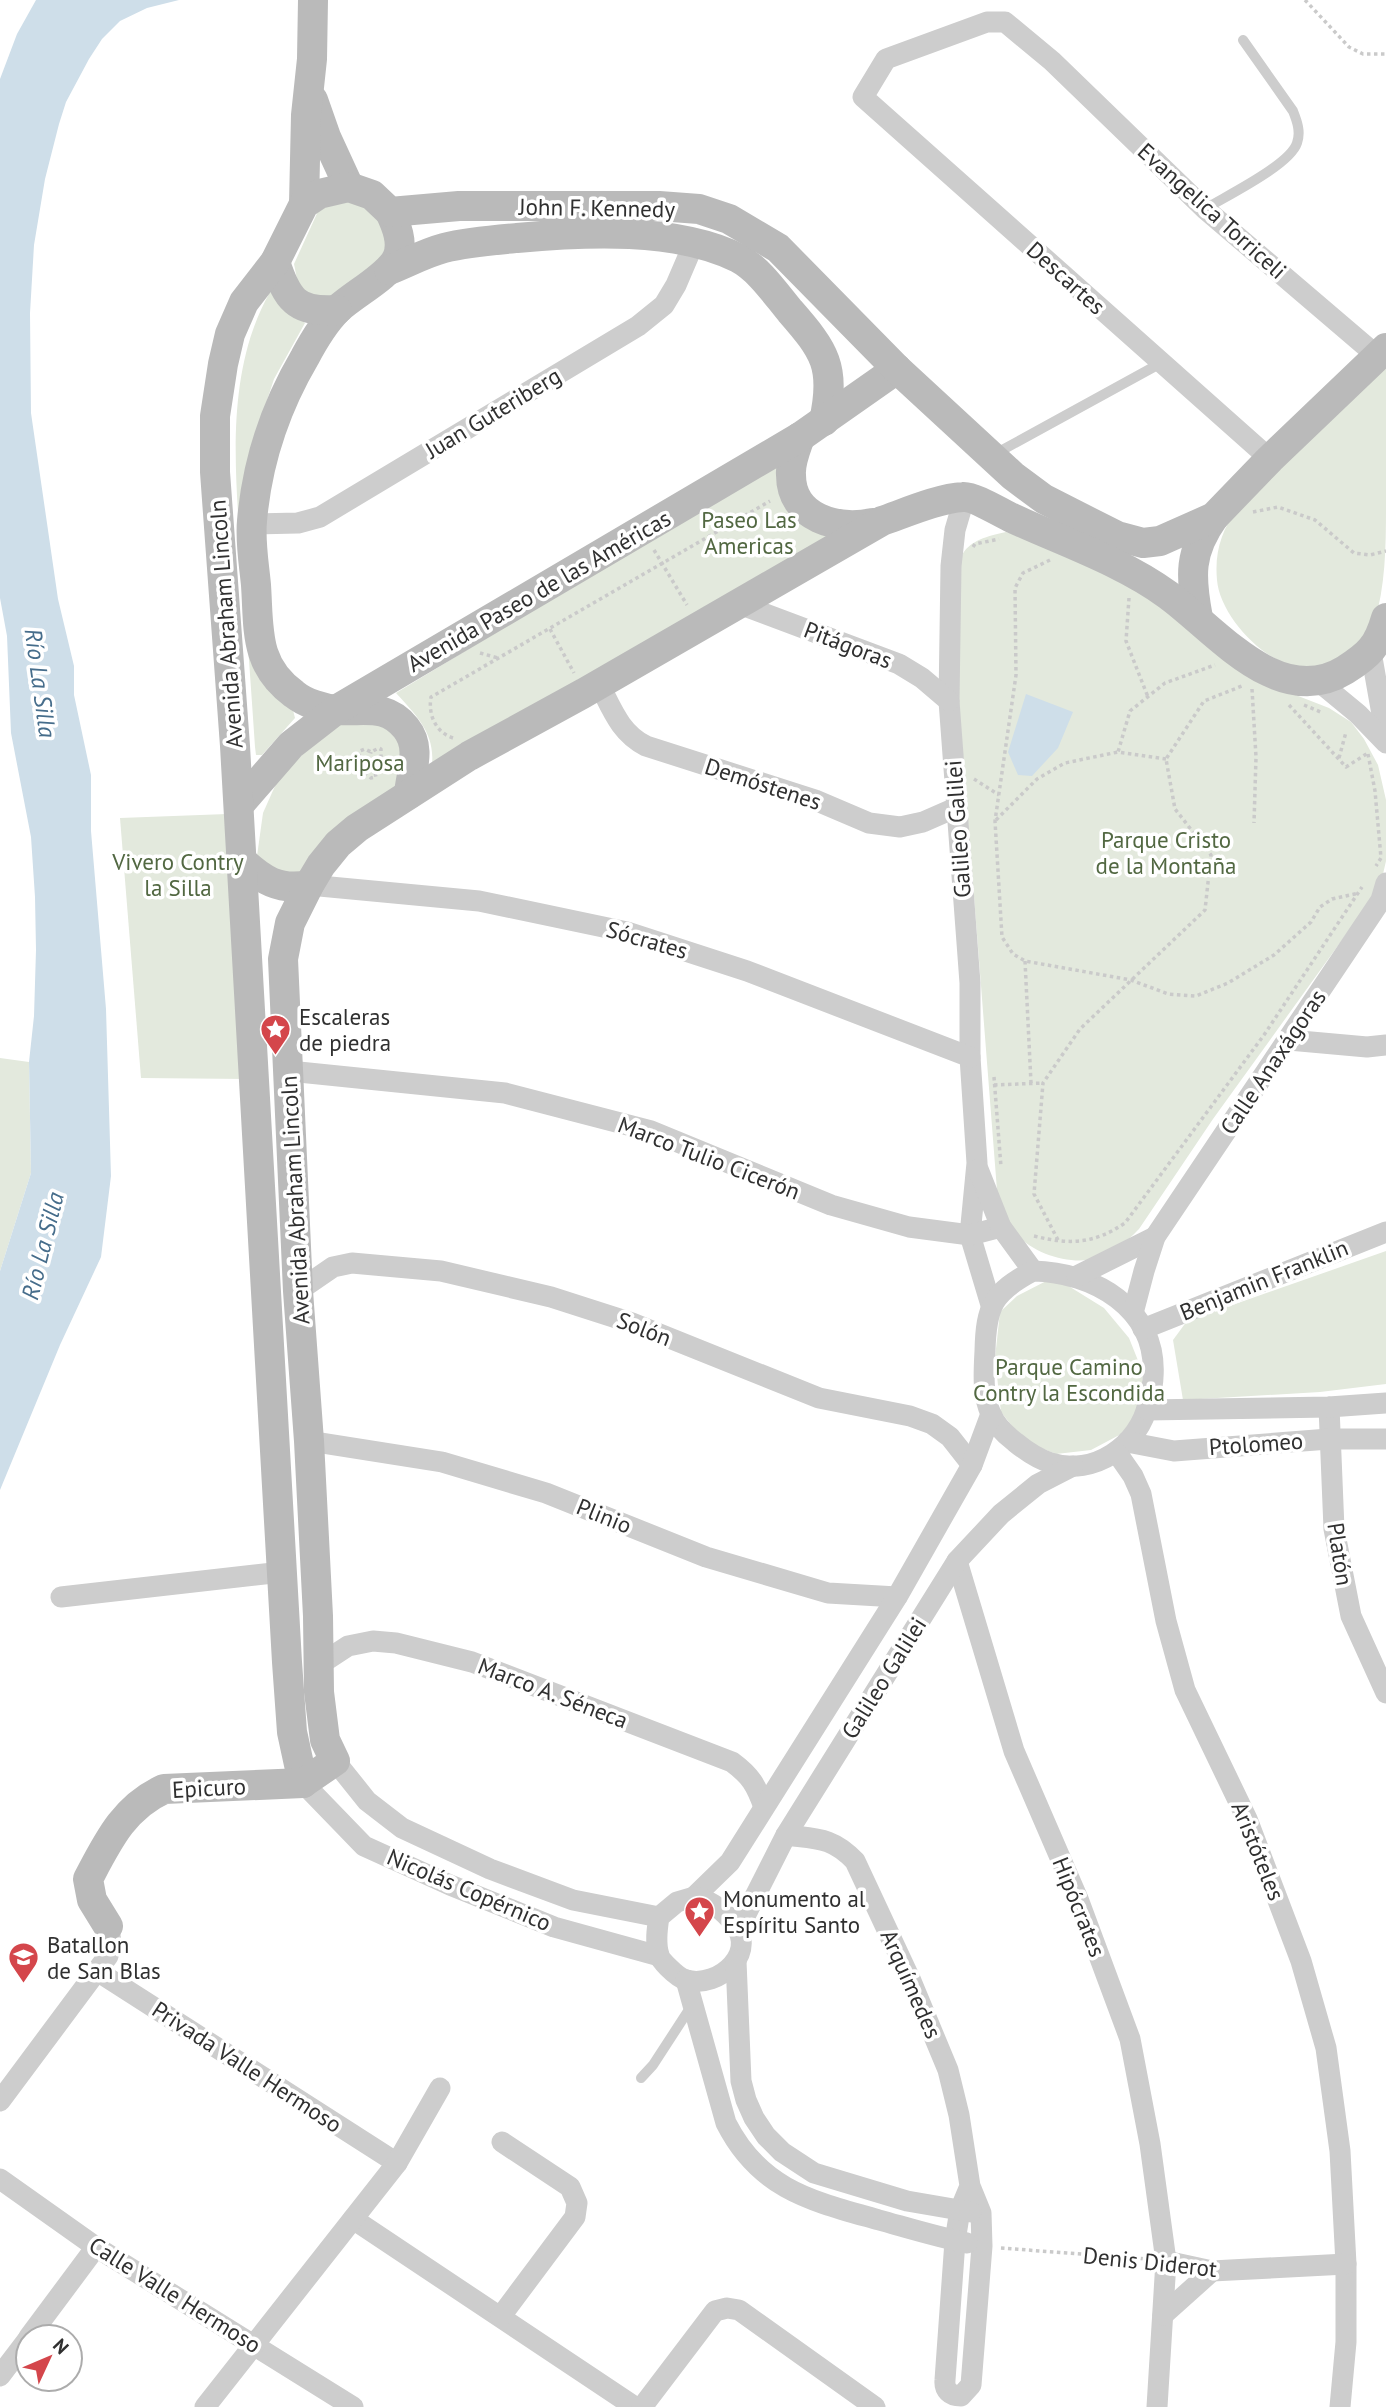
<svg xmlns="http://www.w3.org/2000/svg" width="1386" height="2407" font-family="'PT Sans',sans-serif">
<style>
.green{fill:#e3e9dd}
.water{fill:#cedee9}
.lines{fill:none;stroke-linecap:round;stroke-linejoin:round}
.path{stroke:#cacaca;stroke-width:3.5;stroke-dasharray:3.5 3.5;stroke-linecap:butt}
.lane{stroke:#cdcdcd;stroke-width:10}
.street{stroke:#cdcdcd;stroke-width:21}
.secondary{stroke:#bababa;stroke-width:30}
.labels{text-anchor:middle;stroke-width:7;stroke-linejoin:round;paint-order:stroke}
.street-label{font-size:23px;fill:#303030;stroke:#fff}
.park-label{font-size:23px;fill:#526842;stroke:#fff}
.poi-label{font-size:23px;fill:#303030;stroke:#fff;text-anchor:start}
.water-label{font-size:24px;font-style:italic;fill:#466d8b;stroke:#fff}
</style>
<rect width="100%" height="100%" fill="#fff"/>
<g class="green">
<polygon points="325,196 364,198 397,251 343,295 320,299 299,289 294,264"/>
<path d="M 270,292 L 305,323 L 274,379 L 251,449 L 247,531 L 295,718 L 262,755 L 256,755 L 255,747 C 251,688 247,629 242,570 C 236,479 223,375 270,292 Z"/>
<path d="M 1386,369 C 1386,414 1386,458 1386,503 C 1386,543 1386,585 1374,624 C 1369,637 1357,648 1346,655 C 1335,662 1320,668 1306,668 C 1268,668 1220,617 1217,580 C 1214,548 1224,526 1242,501 L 1380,370 Z"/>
<path d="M 780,460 L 834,538 L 432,764 C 435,733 416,715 396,693 Z"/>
<path d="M 1006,532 L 1026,537 L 1153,597 L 1262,682 L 1329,708 L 1351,722 L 1364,739 L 1378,765 L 1386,800 L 1386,861 L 1383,874 L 1373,897 L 1213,1119 L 1139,1229 C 1126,1243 1107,1257 1088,1260 C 1058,1263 1024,1249 1007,1223 C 1004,1217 1001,1210 998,1203 L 951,602 C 959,557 956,542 1006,532 Z"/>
<polygon points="360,715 401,733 401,786 306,872 290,880 257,856 263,813 279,777 328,730"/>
<polygon points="227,814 247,1079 141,1078 120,818"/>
<polygon points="0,1058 29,1062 31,1173 0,1271"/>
<polygon points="1386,1251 1386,1384 1320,1392 1183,1400 1173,1340 1187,1321"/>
<polygon points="1054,1277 1104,1308 1129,1338 1143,1373 1139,1408 1125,1432 1091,1450 1056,1454 1024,1441 1001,1412 995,1358 1000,1312 1017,1296"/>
</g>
<g class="water">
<polygon points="36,0 179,0 147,8 120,21 102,39 89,59 66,102 59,124 45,179 34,245 30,313 31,413 58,599 74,666 74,695 91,775 91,831 106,1009 111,1176 101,1257 60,1345 0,1490 0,1271 31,1173 29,1062 34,1016 36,950 35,897 31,837 11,733 7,636 0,598 0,79 17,34"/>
<polygon points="1026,694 1073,712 1058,748 1032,776 1018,775 1008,752"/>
</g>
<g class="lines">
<g class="path">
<polyline points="1305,0 1349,47 1363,54 1386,54"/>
<polyline points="1253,512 1278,507 1315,520 1354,553 1370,555 1386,551"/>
<polyline points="973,547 975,544 999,539"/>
<polyline points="654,550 687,605"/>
<polyline points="1050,560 1023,573 1015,588 1016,675 995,821 1002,937 1013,954 1025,961 1131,980 1168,994 1196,996 1228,983 1274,955 1311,922 1320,907 1332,899 1359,893"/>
<polyline points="1129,598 1126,641 1148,697"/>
<polyline points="550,629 574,673"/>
<polyline points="480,653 498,658"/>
<polyline points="1252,689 1256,757 1254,823"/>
<polyline points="1289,705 1346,767 1368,753"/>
<polyline points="1304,705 1323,713"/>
<path d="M 453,738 C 435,732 428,714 431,697 L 770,501"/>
<polyline points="1368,754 1375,791 1381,858 1376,866"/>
<polyline points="1339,758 1346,732"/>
<polyline points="1166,759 1118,752 1130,711 1165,683 1215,665"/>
<polyline points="361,760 373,763 381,756 381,749 379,748 371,752 365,749 360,751 359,756 361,760 355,763 355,766 362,773 365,772 371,752"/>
<polyline points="365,772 371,778 376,777 373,763"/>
<polyline points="974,779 999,795"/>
<polyline points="996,820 1037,779 1065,763 1118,752"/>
<polyline points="1025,961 1031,1083"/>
<polyline points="994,1077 1001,1167"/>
<polyline points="994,1085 1043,1083"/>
<path d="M 1034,1236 C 1070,1245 1094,1244 1125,1223 L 1264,1035 L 1362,887"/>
<polyline points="1058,1240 1034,1194 1043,1083 1080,1029 1205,910 1211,855 1175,809 1166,759 1204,701 1242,686"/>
<polyline points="1001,2248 1146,2259"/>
</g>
<g class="lane">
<path d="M 1205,209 C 1226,196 1290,165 1297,143 C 1301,132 1297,121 1293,111 L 1243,40"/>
<polyline points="995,454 1161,363"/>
<polyline points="641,2078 653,2065 692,2005"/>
</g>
<g class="street">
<polyline points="1270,459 863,97 886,59 987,22 1005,22 1052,61 1205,209 1376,355"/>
<polyline points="965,496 955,530 951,566 949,701 970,983 970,1057 977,1163 970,1235 991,1305"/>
<polyline points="251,524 298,523 320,517 638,326 664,305 676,285 694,243"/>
<polyline points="739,604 899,664 922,678 949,701"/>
<polyline points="1371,652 1386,737"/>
<polyline points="1318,681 1358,714 1386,743"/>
<path d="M 599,684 C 612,709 620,733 646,746 L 815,800 L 869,823 L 900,827 L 923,822 L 955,808"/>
<polyline points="309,885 479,901 627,932 747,971 970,1057"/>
<polyline points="1289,1040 1367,1047 1386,1045"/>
<polyline points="289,1071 505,1093 651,1131 831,1205 909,1227 970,1235 1001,1227"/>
<polyline points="978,1169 1001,1227 1033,1271"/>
<path d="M 1033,1271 C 1093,1272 1158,1308 1153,1377 C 1153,1386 1150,1395 1148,1403 C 1140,1445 1093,1477 1051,1463 C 1037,1459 1026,1451 1015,1442 C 1006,1435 995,1424 991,1414 C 982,1395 984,1371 985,1351 C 986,1306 993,1292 1033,1271 Z"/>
<polyline points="1077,1276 1155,1237"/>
<polyline points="298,1291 333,1267 352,1263 441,1271 551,1297 632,1323 819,1398 910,1416 932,1424 950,1437 972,1465"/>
<polyline points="1133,1313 1144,1271 1155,1237 1381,900 1386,883"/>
<polyline points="1143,1329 1386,1232"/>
<polyline points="1329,1407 1334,1529 1351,1616 1386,1693"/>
<polyline points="1147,1410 1329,1407 1386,1403"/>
<polyline points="309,1441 442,1462 546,1493 706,1557 828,1593 897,1597"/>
<polyline points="1127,1442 1174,1451 1329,1439 1386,1439"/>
<polyline points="1117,1453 1133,1476 1141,1494 1166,1621 1185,1690 1247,1819 1301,1961 1326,2048 1340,2151 1346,2264 1346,2342 1340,2407"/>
<polyline points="957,1561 1014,1751 1078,1899 1130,2039 1150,2144 1166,2261 1157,2407"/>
<polyline points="61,1597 282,1572"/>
<path d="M 319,1665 L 348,1646 L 373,1641 L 396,1643 L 472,1662 L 732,1762 C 751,1776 756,1785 764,1807"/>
<polyline points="335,1761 367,1801 402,1828 490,1869 573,1900 659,1917"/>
<polyline points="303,1783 364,1846 450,1885 554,1927 659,1956"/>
<path d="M 786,1835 C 817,1839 832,1837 855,1861 L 911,1981 L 948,2070 L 959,2115 L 970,2186 L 981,2213 L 982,2246 L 971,2385 L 961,2396 C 950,2396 944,2390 945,2380 L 955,2241 L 960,2210 L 970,2186"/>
<polyline points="694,1897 730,1862 897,1597 972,1465 991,1414"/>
<path d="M 694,1897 C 709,1900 719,1907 730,1919 C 762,1951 719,1989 686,1980 C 679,1978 673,1972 668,1967 C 665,1964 660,1959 659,1955 C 655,1943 657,1929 659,1917 L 677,1902 Z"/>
<polyline points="739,1928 786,1835 957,1561 1001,1514 1038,1484 1073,1466"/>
<polyline points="736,1961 741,2081 746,2100 754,2118 766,2136 782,2152 814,2173 907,2201 971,2212"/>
<polyline points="97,1971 397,2163"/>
<path d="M 686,1980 L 726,2123 C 760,2190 812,2201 879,2220 C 908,2228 937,2237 967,2243"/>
<polyline points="0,2101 108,1956 111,1941 108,1926"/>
<polyline points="0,2179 96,2247 353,2407"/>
<polyline points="353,2219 635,2407"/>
<polyline points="1166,2261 1212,2271 1346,2264"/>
<polyline points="1163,2315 1212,2271"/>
<polyline points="501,2316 575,2217 577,2203 570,2187 502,2142"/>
<polyline points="29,2337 96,2247"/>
<polyline points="0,2376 28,2339"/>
<polyline points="205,2407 397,2163 440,2088"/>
<polyline points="642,2407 715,2311 727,2308 739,2310 875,2407"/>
</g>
<g class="secondary">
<polyline points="313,100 326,137 349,187"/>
<polyline points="304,204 306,115 312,59 313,0"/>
<path d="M 390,212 C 396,225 404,243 397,258 C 389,276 354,294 338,309 C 324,323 314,340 305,357 C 275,408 257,462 252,521 C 250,542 254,564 256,585 C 259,629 254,665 294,694 C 305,703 323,709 338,710 C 364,712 386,703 406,728 C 422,748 411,771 409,794"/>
<path d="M 275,262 C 287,299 296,313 337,310"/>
<path d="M 389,270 C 407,263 425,253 444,248 C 468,242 493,240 517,238 C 584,232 677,227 738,258 C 759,269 775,293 790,311 C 825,351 836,367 824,421"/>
<path d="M 800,437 C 796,449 790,462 791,475 C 791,519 838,530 873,523"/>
<path d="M 1198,618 C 1190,576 1189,552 1214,517"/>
<polyline points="239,805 291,745 336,710 800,437 897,369"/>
<path d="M 241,860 C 262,880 279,891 309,885"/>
<polyline points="303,1783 292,1732 287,1662 235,746 215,472 215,416 223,364 230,334 244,302 275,262 304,204 319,194 349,187 372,195 390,212 459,206 659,206 699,209 729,219 778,248 897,369 1013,476 1044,499 1117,536 1143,543 1160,541 1214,517 1270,459 1386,348"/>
<path d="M 108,1926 L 92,1900 L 88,1879 C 108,1841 124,1807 164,1789 L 303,1783 L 335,1761 L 325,1740 L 319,1692 L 318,1616 L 309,1441 L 298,1291 L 283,959 L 290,923 L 309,885 L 321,865 L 338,844 L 357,828 L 469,756 L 584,693 L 882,521 C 905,513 940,498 963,497 C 974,496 1001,513 1012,518 C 1064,542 1121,561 1168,595 C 1216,630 1279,711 1345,670 C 1369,655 1378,646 1386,618"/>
</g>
</g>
<defs>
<symbol id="sight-pin" viewBox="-11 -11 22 30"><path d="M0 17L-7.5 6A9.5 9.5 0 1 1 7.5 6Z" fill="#d4464b" stroke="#fff"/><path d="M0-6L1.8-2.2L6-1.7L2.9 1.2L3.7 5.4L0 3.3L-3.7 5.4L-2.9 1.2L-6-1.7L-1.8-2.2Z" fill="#fff"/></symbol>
<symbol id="school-pin" viewBox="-11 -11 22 30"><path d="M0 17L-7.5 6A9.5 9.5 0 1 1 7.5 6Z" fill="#d4464b" stroke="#fff"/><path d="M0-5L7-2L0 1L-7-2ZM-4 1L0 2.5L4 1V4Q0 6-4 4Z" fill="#fff"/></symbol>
</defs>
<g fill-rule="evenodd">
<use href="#sight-pin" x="258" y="1012" width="35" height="47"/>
<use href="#sight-pin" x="682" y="1894" width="35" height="47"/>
<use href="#school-pin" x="6" y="1940" width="35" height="47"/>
</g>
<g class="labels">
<g class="street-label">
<text transform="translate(597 208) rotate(1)" y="8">John F. Kennedy</text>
<text transform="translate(1212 211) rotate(42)" y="8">Evangelica Torriceli</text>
<text transform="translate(1066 278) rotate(42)" y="8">Descartes</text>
<text transform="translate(493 413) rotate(-31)" y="8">Juan Guteriberg</text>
<text transform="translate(539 591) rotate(-30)" y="8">Avenida Paseo de las Américas</text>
<text transform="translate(226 624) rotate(-94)" y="8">Avenida Abraham Lincoln</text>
<text transform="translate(848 645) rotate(21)" y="8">Pitágoras</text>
<text transform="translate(763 784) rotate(18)" y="8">Demóstenes</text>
<text transform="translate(958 829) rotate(-94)" y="8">Galileo Galilei</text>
<text transform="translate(647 940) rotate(16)" y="8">Sócrates</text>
<text transform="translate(1273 1062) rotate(-56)" y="8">Calle Anaxágoras</text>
<text transform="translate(709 1158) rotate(21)" y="8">Marco Tulio Cicerón</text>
<text transform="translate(295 1200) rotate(-93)" y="8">Avenida Abraham Lincoln</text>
<text transform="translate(1264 1280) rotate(-22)" y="8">Benjamin Franklin</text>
<text transform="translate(644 1329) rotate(21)" y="8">Solón</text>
<text transform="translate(1256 1444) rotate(-4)" y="8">Ptolomeo</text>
<text transform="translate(604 1516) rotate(22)" y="8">Plinio</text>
<text transform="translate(1340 1554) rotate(81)" y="8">Platón</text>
<text transform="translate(884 1678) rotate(-58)" y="8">Galileo Galilei</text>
<text transform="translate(553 1693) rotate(21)" y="8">Marco A. Séneca</text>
<text transform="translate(209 1788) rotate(-3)" y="8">Epicuro</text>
<text transform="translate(1258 1851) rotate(68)" y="8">Aristóteles</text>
<text transform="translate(469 1890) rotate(23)" y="8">Nicolás Copérnico</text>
<text transform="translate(1079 1907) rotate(68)" y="8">Hipócrates</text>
<text transform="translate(911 1984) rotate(66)" y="8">Arquímedes</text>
<text transform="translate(247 2067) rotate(33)" y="8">Privada Valle Hermoso</text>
<text transform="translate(1150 2262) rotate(6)" y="8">Denis Diderot</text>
<text transform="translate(175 2295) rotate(32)" y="8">Calle Valle Hermoso</text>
</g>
<g class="park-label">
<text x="749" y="528">Paseo Las<tspan x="749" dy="26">Americas</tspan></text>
<text x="360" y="771">Mariposa</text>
<text x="1166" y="848">Parque Cristo<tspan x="1166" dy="26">de la Montaña</tspan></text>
<text x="178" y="870">Vivero Contry<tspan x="178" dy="26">la Silla</tspan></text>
<text x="1069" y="1375">Parque Camino<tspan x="1069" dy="26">Contry la Escondida</tspan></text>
</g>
<g class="poi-label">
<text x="299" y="1025">Escaleras<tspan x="299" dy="26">de piedra</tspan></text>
<text x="723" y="1907">Monumento al<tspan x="723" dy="26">Espíritu Santo</tspan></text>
<text x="47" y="1953">Batallon<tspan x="47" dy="26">de San Blas</tspan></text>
</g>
<g class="water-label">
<text transform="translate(40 683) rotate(82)" y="8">Río La Silla</text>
<text transform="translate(43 1246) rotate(-76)" y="8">Río La Silla</text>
</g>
</g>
<g transform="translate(49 2358) rotate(46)"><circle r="33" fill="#ffffff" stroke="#acacac" stroke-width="2"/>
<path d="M0-5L12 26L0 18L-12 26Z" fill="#d4464b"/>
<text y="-10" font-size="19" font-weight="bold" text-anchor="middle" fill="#303030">N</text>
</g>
</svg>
